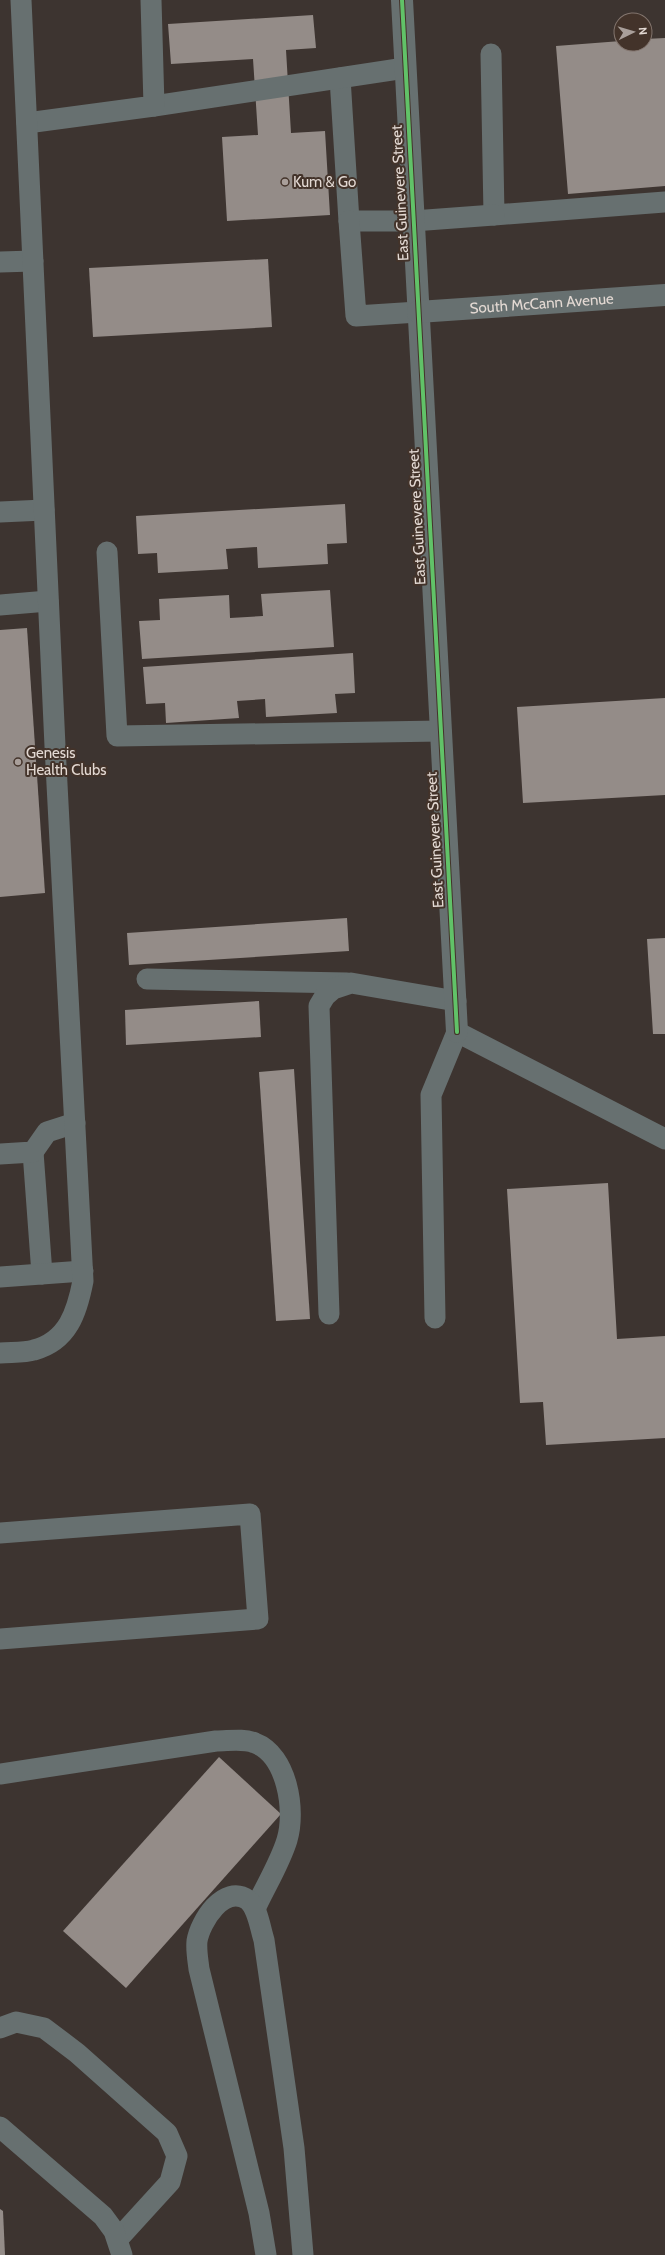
<svg xmlns="http://www.w3.org/2000/svg" width="665" height="2255" font-family="Cabin,sans-serif">
<style>
.building{fill:#948c88}
.lines{fill:none;stroke-linecap:round;stroke-linejoin:round}
.service{stroke:#677070;stroke-width:21}
.minor{stroke:#677070;stroke-width:22}
.cycleway-casing{stroke:#43332a;stroke-width:6}
.cycleway{stroke:#61c268;stroke-width:4}
.poi-dot{fill:#a99f9a;stroke:#43332a;stroke-width:1.5}
.labels{text-anchor:middle;stroke-width:4;stroke-linejoin:round;paint-order:stroke}
.poi-label{font-size:15px;fill:#e3d9d3;stroke:#43332a;text-anchor:start}
.street-label{font-size:15px;fill:#e3d9d3;stroke:#43332a}
</style>
<rect width="100%" height="100%" fill="#3d3430"/>
<g class="building">
<polygon points="313,15 316,48 286,50 291,133 325,131 330,215 227,221 222,137 258,135 253,59 171,64 168,24"/>
<polygon points="665,38 665,186 568,194 556,46 621,41 621,44 645,44 645,39"/>
<polygon points="268,259 272,327 93,337 89,268"/>
<polygon points="345,504 347,543 327,544 328,564 258,568 257,547 226,549 228,569 158,573 157,553 138,554 136,516"/>
<polygon points="330,590 334,647 142,659 139,621 160,620 159,599 229,595 230,618 263,616 261,594"/>
<polygon points="27,628 45,893 0,897 0,630"/>
<polygon points="353,653 355,693 335,694 337,713 266,717 265,699 237,701 239,718 166,723 165,703 146,704 143,667"/>
<polygon points="665,698 665,795 523,803 517,707"/>
<polygon points="347,918 349,951 129,965 127,933"/>
<polygon points="665,938 665,1034 653,1034 647,939"/>
<polygon points="259,1001 261,1037 126,1045 125,1010"/>
<polygon points="294,1069 310,1319 276,1321 259,1072"/>
<polygon points="608,1183 617,1339 665,1336 665,1438 546,1445 543,1402 520,1403 507,1189"/>
<polygon points="219,1757 281,1814 126,1988 63,1931"/>
<polygon points="0,2209 3,2211 5,2255 0,2255"/>
</g>
<g class="lines">
<g class="service">
<polyline points="491,54 494,215 665,202"/>
<polyline points="340,78 349,221 413,221 494,215"/>
<polyline points="154,106 405,68"/>
<polyline points="27,123 154,106 151,0"/>
<polyline points="349,221 356,316 418,312"/>
<polyline points="0,262 33,261"/>
<polyline points="0,512 44,510"/>
<polyline points="107,552 117,736 441,731"/>
<polyline points="0,605 48,601"/>
<polyline points="147,979 347,983"/>
<polyline points="33,1152 42,1274"/>
<polyline points="0,1154 33,1152 47,1132 75,1123"/>
<polyline points="0,1277 83,1271"/>
<polyline points="329,1314 319,1006 325,996 333,989 351,983 456,1001"/>
<polyline points="435,1318 431,1095 457,1032 665,1139"/>
<path d="M 0,1353 C 11,1352 24,1353 34,1350 C 68,1341 77,1312 83,1281 L 55,746 L 21,0"/>
<polyline points="0,1533 250,1514 258,1619 0,1639"/>
<path d="M 0,1774 L 216,1741 C 229,1741 243,1738 255,1743 C 287,1755 296,1810 287,1840 C 280,1863 265,1887 255,1909"/>
<polyline points="0,2028 16,2022 44,2028 77,2053 167,2133 177,2156 170,2182 118,2239"/>
<polyline points="0,2127 103,2216 114,2231 122,2255"/>
<path d="M 266,2255 L 259,2213 L 199,1969 C 198,1960 196,1951 197,1941 C 200,1922 224,1883 248,1900 C 258,1908 260,1928 264,1940 L 294,2148 L 303,2255"/>
</g>
<g class="minor">
<polyline points="402,0 457,1032"/>
<path id="s1" d="M 418,312 L 665,295"/>
</g>
<defs>
<polyline id="cycleway" points="402,0 457,1032"/>
</defs>
<use href="#cycleway" class="cycleway-casing"/>
<use href="#cycleway" class="cycleway"/>
</g>
<g class="poi-dot">
<circle cx="285" cy="182" r="4"/>
<circle cx="18" cy="762" r="4"/>
</g>
<g class="labels">
<g class="poi-label">
<text x="293" y="187">Kum &amp; Go</text>
<text x="26" y="758">Genesis<tspan x="26" dy="17">Health Clubs</tspan></text>
</g>
<g class="street-label">
<text transform="translate(400 193) rotate(-93)" y="5">East Guinevere Street</text>
<text dy="5" stroke="none"><textPath href="#s1" startOffset="124">South McCann Avenue</textPath></text>
<text transform="translate(417 517) rotate(-93)" y="5">East Guinevere Street</text>
<text transform="translate(435 840) rotate(-93)" y="5">East Guinevere Street</text>
</g>
</g>
<g transform="translate(633 32) rotate(85)"><circle r="19" fill="#43332a" stroke="#83756e"/>
<path d="M0-3L7 15L0 10L-7 15Z" fill="#a99f9a"/>
<text y="-6" font-size="11" font-weight="bold" text-anchor="middle" fill="#e3d9d3">N</text>
</g>
</svg>
